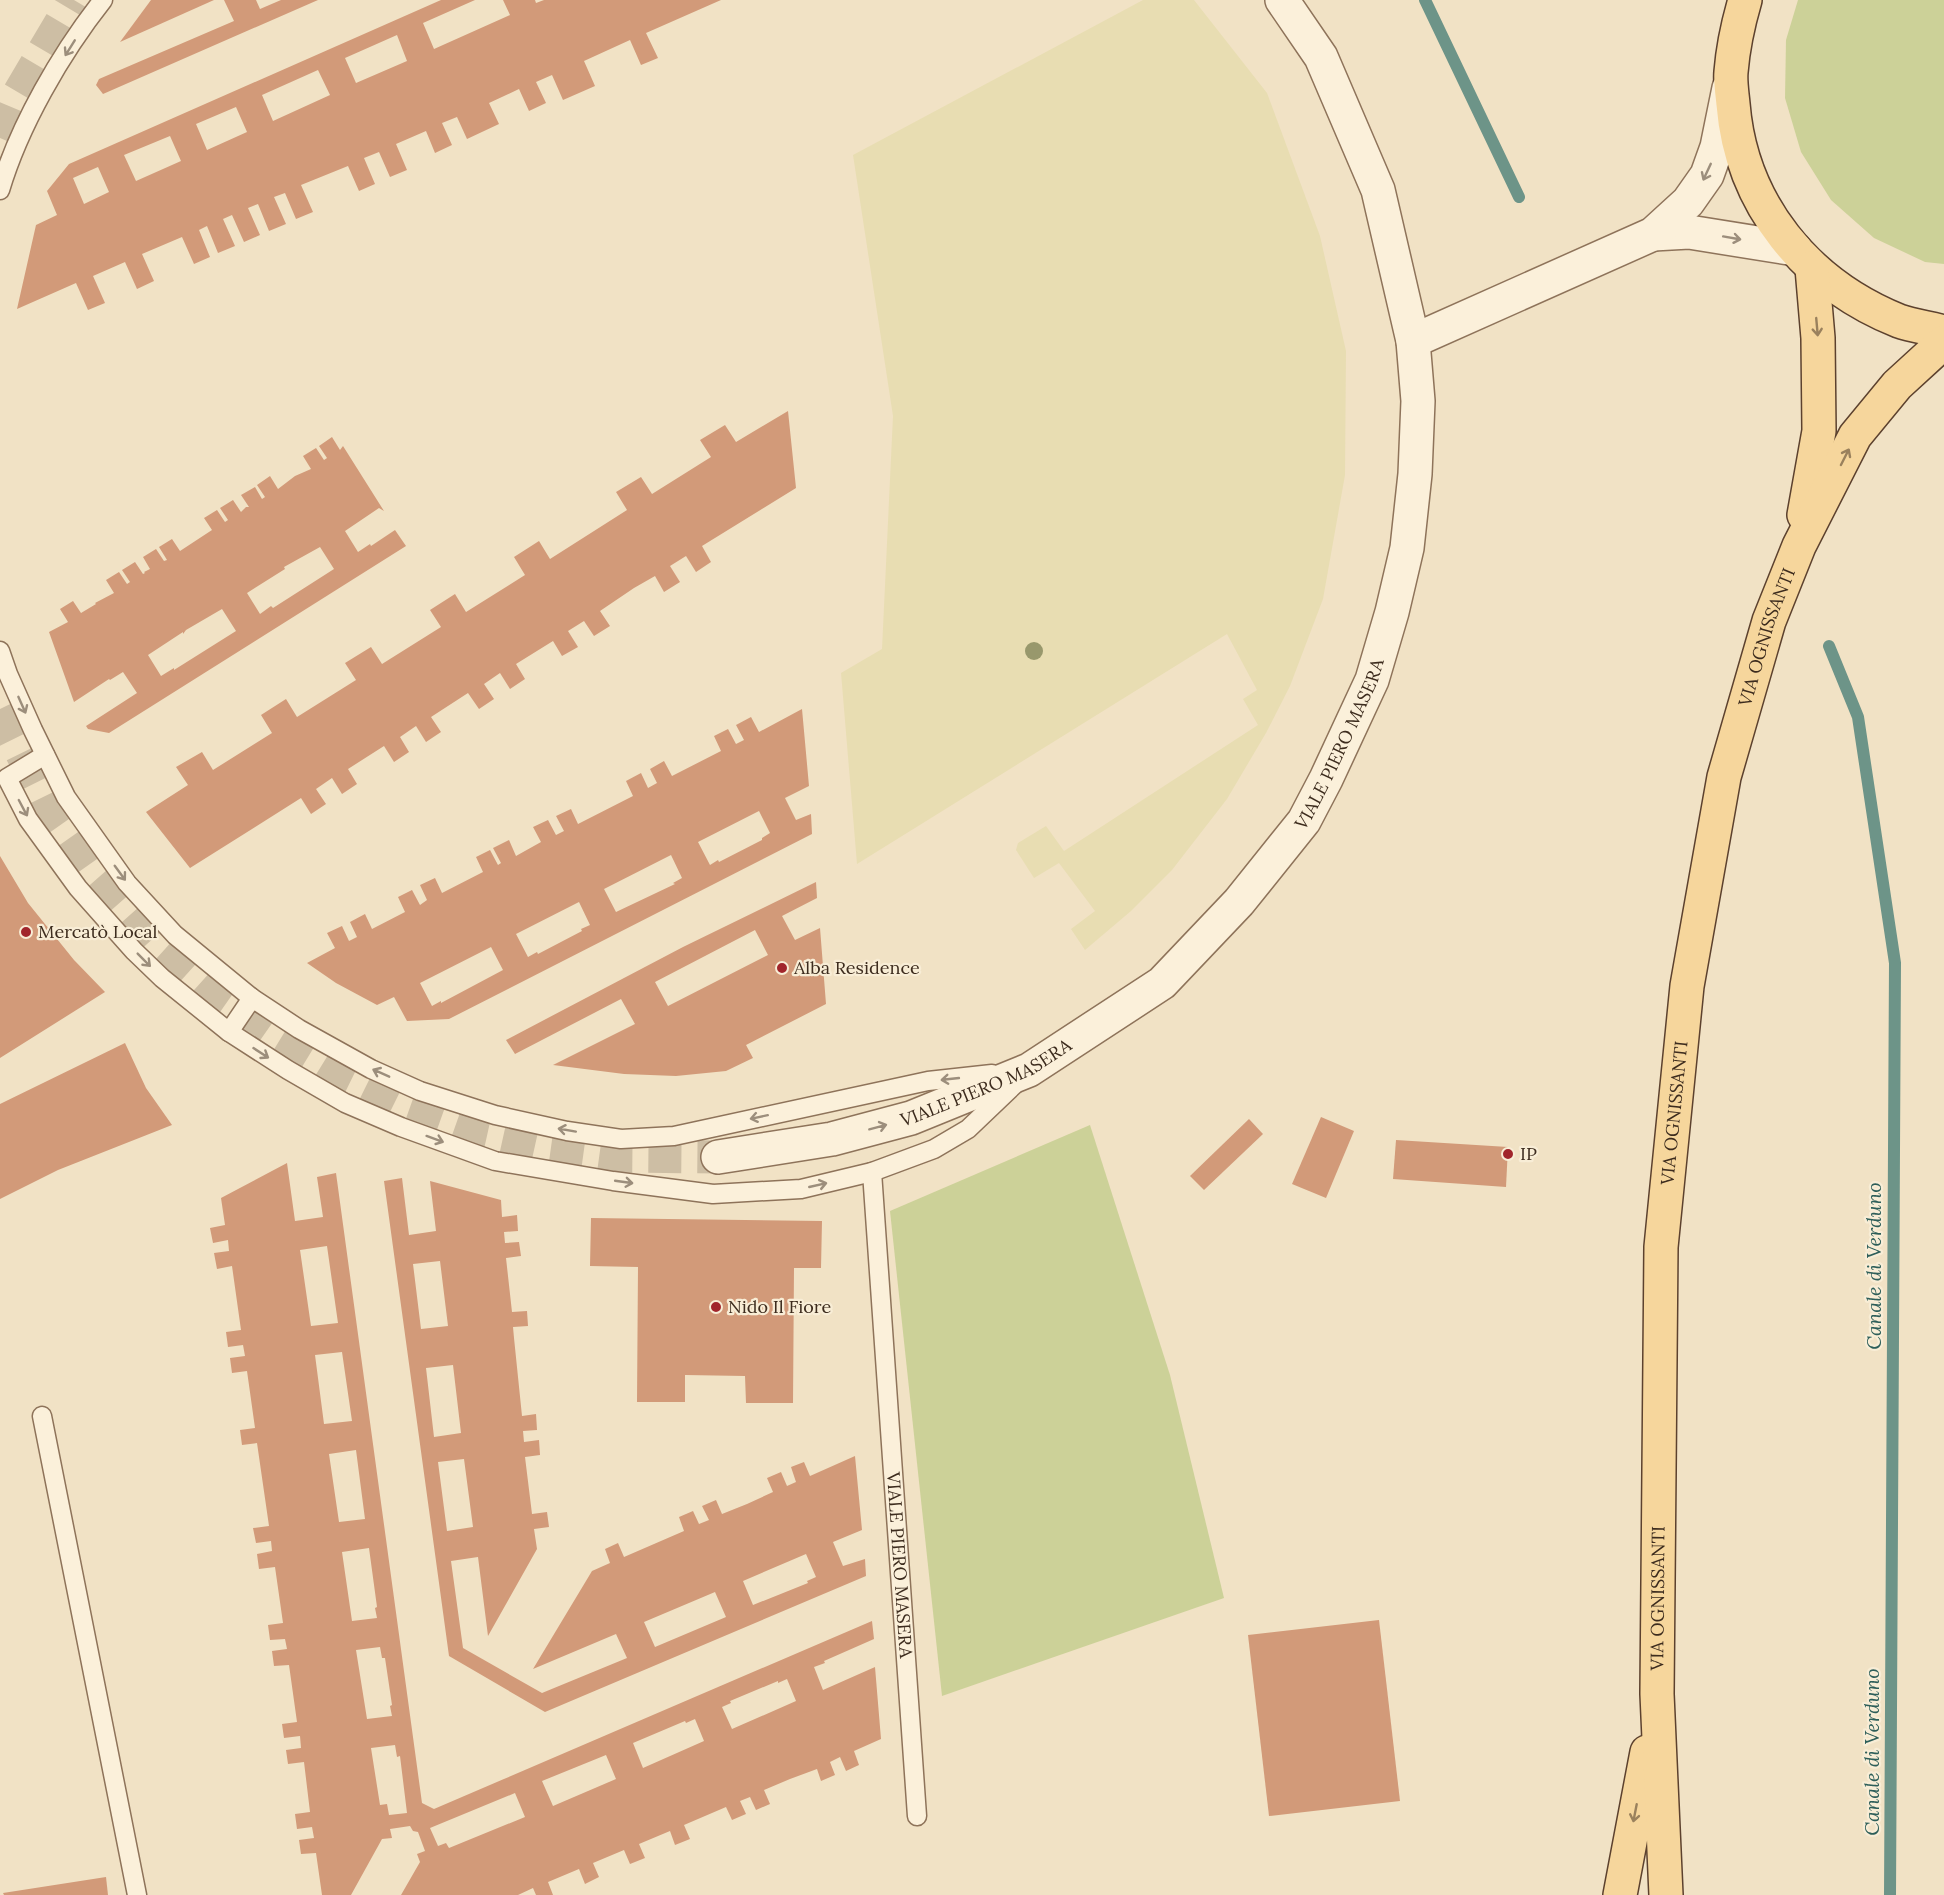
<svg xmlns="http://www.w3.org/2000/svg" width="1944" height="1895" font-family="Lora,serif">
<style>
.farmland{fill:#e8ddb2}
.green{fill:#ccd198}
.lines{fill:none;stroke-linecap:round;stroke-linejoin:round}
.stream{stroke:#6d9488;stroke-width:12}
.building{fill:#d29a79;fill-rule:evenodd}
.minor-tunnel{stroke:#cdbea4;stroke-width:33;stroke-dasharray:33 16;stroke-linecap:butt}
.service-casing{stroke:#8e735a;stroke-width:21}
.minor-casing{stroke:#8e735a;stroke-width:36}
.primary-casing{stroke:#5c412e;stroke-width:36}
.service{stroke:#fbf0da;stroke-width:18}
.minor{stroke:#fbf0da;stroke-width:33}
.primary{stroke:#f6d69c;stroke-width:33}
.tree{fill:#98986c}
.oneway{stroke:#9c8e7c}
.oneway2{stroke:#9a815d}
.poi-dot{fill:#a1252b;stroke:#f8edd6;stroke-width:2}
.labels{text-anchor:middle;stroke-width:4.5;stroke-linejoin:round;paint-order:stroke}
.street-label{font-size:18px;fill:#3d2c1e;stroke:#f8edd6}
.poi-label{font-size:18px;fill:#3d2c1e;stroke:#f8edd6;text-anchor:start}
.water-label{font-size:20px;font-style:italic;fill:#2d5e59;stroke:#f8edd6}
</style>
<rect width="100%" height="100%" fill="#f1e2c5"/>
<polygon class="farmland" points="1143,0 1194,0 1267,93 1320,236 1346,351 1345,475 1323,599 1290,686 1266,733 1227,799 1172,870 1131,911 1085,950 1071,929 1095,911 1059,863 1034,878 1016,850 1018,843 1046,826 1064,851 1258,725 1243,699 1257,690 1227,634 857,864 841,673 882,649 893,416 853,155"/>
<g class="green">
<polygon points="1798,0 1944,0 1944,264 1925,262 1874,238 1831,200 1801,152 1785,98 1786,40"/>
<polygon points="1090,1125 1170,1375 1224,1598 942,1696 890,1211"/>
</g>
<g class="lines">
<g class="stream">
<polyline points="1425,0 1519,197"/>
<polyline points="1829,646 1858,717 1895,963 1890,1895"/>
</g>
</g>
<g class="building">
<polygon points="151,0 214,0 120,42"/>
<polygon points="224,0 256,0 260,9 281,0 318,0 103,94 96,85 99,79 234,21"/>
<path d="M 441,0 L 475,0 L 423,23 L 434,49 L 510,15 L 503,0 L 535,0 L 536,3 L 544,0 L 721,0 L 646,33 L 658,58 L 641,65 L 630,40 L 584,61 L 595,86 L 563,100 L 552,75 L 536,82 L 546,103 L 529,111 L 519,89 L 489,103 L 499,124 L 467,139 L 457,117 L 442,123 L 452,145 L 435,153 L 426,131 L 396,144 L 407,170 L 390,177 L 379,152 L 364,158 L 375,184 L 359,191 L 348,166 L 301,185 L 313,212 L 296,219 L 285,193 L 274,197 L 286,224 L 269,231 L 258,204 L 248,208 L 260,235 L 244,242 L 232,215 L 223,219 L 235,246 L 218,253 L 207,226 L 199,230 L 210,257 L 194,264 L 182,237 L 142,254 L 154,281 L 137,289 L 125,262 L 93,276 L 105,303 L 88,310 L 76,283 L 17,309 L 36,225 L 57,215 L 47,191 L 69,164 ZM 397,35 L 407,61 L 356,83 L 345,58 ZM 318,70 L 330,95 L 273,121 L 262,95 ZM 236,107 L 247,132 L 207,150 L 196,124 ZM 170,136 L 181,161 L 136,181 L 124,155 ZM 98,167 L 109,192 L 84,204 L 73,178 Z"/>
<polygon points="788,411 796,488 702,546 711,562 696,572 686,556 670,566 680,582 664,592 655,576 634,588 600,611 610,626 594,636 584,621 568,631 578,647 562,656 553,641 516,664 525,679 510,689 500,673 484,684 494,699 479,709 468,693 431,717 441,732 426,742 416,726 400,737 409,752 394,762 384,746 348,769 357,784 342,794 332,778 316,789 326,804 311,814 301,798 190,868 146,812 188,785 176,767 202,752 213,770 272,733 261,715 286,699 297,717 356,680 345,663 371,647 382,664 441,627 430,610 455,594 466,612 525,575 514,557 539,541 550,559 627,510 616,492 641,477 652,494 711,457 700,440 725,425 736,442"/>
<path d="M 332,437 L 340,450 L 343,446 L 384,511 L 379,508 L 345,531 L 358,552 L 370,544 L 371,546 L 395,530 L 406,546 L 109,733 L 88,729 L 86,726 L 137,693 L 123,672 L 110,680 L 109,679 L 74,702 L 49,632 L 68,622 L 60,609 L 73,601 L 81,613 L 96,604 L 95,603 L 114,593 L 106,580 L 119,572 L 127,584 L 130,582 L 122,570 L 135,562 L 143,574 L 145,573 L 144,572 L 150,569 L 143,557 L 156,549 L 164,561 L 167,560 L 159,547 L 172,539 L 180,551 L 212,530 L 204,518 L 217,510 L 225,522 L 228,520 L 220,508 L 233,500 L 241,512 L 246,507 L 249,507 L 241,495 L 255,487 L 262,499 L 265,497 L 257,485 L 270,476 L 278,489 L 295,476 L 311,469 L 303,456 L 316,448 L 324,460 L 327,458 L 319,446 ZM 320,547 L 334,569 L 273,608 L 271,606 L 260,614 L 247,593 L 285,569 L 284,567 ZM 222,609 L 236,631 L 174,670 L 174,668 L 161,676 L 148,655 L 183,632 L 183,634 L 186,630 Z"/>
<path d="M 802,709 L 809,786 L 785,798 L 796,820 L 811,814 L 812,834 L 449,1019 L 407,1021 L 394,997 L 377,1005 L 336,983 L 307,963 L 335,948 L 327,933 L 342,926 L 349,941 L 357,937 L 350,922 L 365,914 L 372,929 L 405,912 L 398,897 L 412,890 L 420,905 L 427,900 L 420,885 L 435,878 L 442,893 L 483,872 L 476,857 L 490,850 L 498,865 L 501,863 L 493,848 L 509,840 L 516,856 L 541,842 L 533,827 L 548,820 L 556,835 L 564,831 L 556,816 L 571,809 L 578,824 L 633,796 L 626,781 L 641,773 L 648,788 L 657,783 L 650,769 L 664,761 L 672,776 L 721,751 L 714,736 L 728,729 L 736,744 L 744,740 L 736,725 L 751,717 L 759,732 ZM 759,811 L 770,833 L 762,838 L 762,840 L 719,862 L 718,860 L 710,865 L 698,842 ZM 671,855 L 682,878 L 673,883 L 675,884 L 616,912 L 604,889 ZM 579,902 L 590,925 L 581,929 L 582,931 L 538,954 L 537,952 L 528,957 L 516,934 ZM 491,947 L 503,970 L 441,1003 L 441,1001 L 432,1006 L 420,983 Z"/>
<polygon points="0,856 28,903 74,960 105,992 0,1058"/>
<path d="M 816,882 L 817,898 L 782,916 L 795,940 L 820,928 L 826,1004 L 746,1045 L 753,1058 L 726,1071 L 676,1076 L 624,1074 L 553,1065 L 635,1024 L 621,999 L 515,1054 L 506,1040 L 683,947 ZM 755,930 L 768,955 L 668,1006 L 655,982 Z"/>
<polygon points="125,1043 146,1088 172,1125 58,1170 0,1199 0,1104"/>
<polygon points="1321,1117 1354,1131 1326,1198 1292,1184"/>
<polygon points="1249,1119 1263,1134 1204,1190 1190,1176"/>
<polygon points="1396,1140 1508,1147 1506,1187 1393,1179"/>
<path d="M 287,1163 L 295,1221 L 323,1217 L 317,1177 L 336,1173 L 422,1803 L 434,1809 L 872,1621 L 874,1639 L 824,1661 L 825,1663 L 814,1667 L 823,1690 L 875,1667 L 881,1739 L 854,1751 L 859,1765 L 846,1771 L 840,1757 L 830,1762 L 835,1775 L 821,1781 L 817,1769 L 790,1779 L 764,1790 L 770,1804 L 756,1810 L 750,1797 L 740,1801 L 746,1814 L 732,1820 L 726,1807 L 684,1825 L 690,1839 L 675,1845 L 670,1831 L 639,1844 L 645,1858 L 630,1864 L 624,1850 L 593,1863 L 599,1877 L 585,1884 L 579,1869 L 548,1882 L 553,1895 L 536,1895 L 533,1888 L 518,1895 L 401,1895 L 420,1862 L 417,1854 L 425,1851 L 418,1832 L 413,1831 L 410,1826 L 390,1829 L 392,1838 L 382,1839 L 351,1895 L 322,1895 L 316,1853 L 301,1854 L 299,1840 L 314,1838 L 312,1827 L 297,1829 L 295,1814 L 310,1812 L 304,1762 L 288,1764 L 286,1750 L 301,1748 L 300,1736 L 284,1738 L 282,1724 L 297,1722 L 289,1665 L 274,1666 L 272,1651 L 287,1649 L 285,1639 L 270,1640 L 268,1625 L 283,1623 L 275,1567 L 259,1569 L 257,1554 L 272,1551 L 271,1541 L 256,1543 L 253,1528 L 269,1526 L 257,1443 L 242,1445 L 240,1430 L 255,1428 L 247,1371 L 232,1373 L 230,1358 L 245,1356 L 243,1345 L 228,1347 L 226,1332 L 241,1330 L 232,1266 L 217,1269 L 214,1253 L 229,1251 L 228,1240 L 213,1243 L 210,1228 L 225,1225 L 221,1198 ZM 327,1246 L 338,1323 L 311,1326 L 300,1250 ZM 342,1352 L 352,1421 L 324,1424 L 315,1355 ZM 356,1450 L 365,1519 L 339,1522 L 329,1454 ZM 369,1548 L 377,1607 L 375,1608 L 377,1618 L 352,1621 L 342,1552 ZM 380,1647 L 382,1658 L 385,1658 L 392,1705 L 390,1706 L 392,1716 L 367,1719 L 356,1650 ZM 787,1679 L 796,1701 L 732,1729 L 722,1707 L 731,1703 L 730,1701 L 778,1681 L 778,1683 ZM 695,1719 L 704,1741 L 643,1768 L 633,1743 L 685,1721 L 686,1723 ZM 395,1745 L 397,1757 L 400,1756 L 407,1813 L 389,1815 L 387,1804 L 380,1805 L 371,1748 ZM 606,1755 L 616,1779 L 553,1806 L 542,1781 ZM 515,1793 L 525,1817 L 449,1848 L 446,1843 L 438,1846 L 430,1828 Z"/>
<path d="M 402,1178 L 409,1235 L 436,1231 L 430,1181 L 501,1200 L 502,1217 L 517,1215 L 518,1231 L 504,1232 L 505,1243 L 519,1242 L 521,1256 L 506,1258 L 512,1312 L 527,1311 L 528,1326 L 513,1327 L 514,1338 L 522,1416 L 536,1414 L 537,1430 L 523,1431 L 524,1442 L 539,1440 L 540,1455 L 525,1457 L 532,1514 L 547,1512 L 549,1527 L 534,1529 L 537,1549 L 488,1636 L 478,1557 L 451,1561 L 463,1648 L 542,1693 L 627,1658 L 616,1634 L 533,1669 L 592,1571 L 610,1563 L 605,1549 L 618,1543 L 624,1557 L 684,1531 L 679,1517 L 693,1511 L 699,1524 L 709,1520 L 702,1506 L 716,1500 L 722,1514 L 747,1504 L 773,1492 L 767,1478 L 781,1472 L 787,1486 L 796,1482 L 791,1467 L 804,1462 L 810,1476 L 855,1456 L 862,1530 L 833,1542 L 843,1566 L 865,1559 L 866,1576 L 545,1712 L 449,1656 L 384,1181 ZM 440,1261 L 448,1326 L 421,1329 L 413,1264 ZM 453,1365 L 461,1433 L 434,1437 L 426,1368 ZM 464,1459 L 473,1527 L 447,1531 L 438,1462 ZM 806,1554 L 816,1577 L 807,1581 L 808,1583 L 753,1605 L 743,1581 ZM 715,1592 L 726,1617 L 655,1647 L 644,1622 Z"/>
<polygon points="591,1218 822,1221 821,1268 794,1268 793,1403 746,1403 745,1376 685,1375 685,1402 637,1402 638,1267 590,1266"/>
<polygon points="1379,1620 1400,1801 1269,1816 1248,1635"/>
<polygon points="106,1877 108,1895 4,1895 3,1893"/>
</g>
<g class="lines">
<g class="minor-tunnel">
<polyline points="0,138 19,93 74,0"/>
<polyline points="0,709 51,813 91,870 161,949 209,992 268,1033 330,1071 395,1103 471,1130 548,1147 613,1156 718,1157"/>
</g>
<defs>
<g id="service">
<path d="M 0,190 C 19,126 61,53 103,0"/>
<polyline points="0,651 8,674 33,730 66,797 127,883 175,935 252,998 299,1029 371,1069 420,1091 495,1115 567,1131 621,1139 674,1136 928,1081 992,1074"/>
<polyline points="45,755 7,778 28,819 78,888 134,951 162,978 229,1032"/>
<polyline points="252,998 229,1032 288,1070 345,1103 401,1127 495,1161 613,1181 713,1194 801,1189 872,1172 934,1149 968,1129 1014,1085"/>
<path id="s1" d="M 872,1172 L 917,1816"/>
<polyline points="42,1416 137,1895"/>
</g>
<g id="minor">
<polyline points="1653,234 1689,232 1795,249"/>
<polyline points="1413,341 1653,234 1688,202 1707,175 1717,147 1729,88"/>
<path id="s2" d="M 718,1157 L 832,1139 L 911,1118 L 1029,1070 L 1162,983 L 1239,902 L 1304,821 L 1326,779 L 1372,680 L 1392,612 L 1407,548 L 1415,474 L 1418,401 L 1413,341 L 1378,190 L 1321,57 L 1282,0"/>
</g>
<g id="primary">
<path d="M 1745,0 C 1738,24 1733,47 1731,72 C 1730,82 1732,93 1733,104 C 1741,205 1807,284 1899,321 C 1913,326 1930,328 1944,332"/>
<polyline points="1804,515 1819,431 1818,338 1812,268"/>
<polyline points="1620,1895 1647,1752"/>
<path id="s3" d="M 1666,1895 L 1657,1694 L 1661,1247 L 1687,986 L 1724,777 L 1769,621 L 1799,546 L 1855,436 L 1897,385 L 1944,342"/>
</g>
</defs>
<use href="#service" class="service-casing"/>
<use href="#minor" class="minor-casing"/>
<use href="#primary" class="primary-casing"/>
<use href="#service" class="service"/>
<use href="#minor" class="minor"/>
<use href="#primary" class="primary"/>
</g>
<circle class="tree" cx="1034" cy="651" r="9"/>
<defs><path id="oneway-shaft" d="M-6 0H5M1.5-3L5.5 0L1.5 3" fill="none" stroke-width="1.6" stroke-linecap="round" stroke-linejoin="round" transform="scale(1.5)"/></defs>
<g class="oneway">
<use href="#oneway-shaft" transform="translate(70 48) rotate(122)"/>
<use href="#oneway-shaft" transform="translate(1707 172) rotate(115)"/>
<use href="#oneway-shaft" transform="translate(1732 238) rotate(10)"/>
<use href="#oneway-shaft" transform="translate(22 705) rotate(66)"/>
<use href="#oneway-shaft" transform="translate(23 808) rotate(62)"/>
<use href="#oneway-shaft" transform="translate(120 873) rotate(54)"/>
<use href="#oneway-shaft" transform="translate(144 960) rotate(45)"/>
<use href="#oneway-shaft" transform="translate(261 1053) rotate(33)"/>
<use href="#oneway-shaft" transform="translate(381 1073) rotate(-156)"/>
<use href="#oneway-shaft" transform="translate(950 1079) rotate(174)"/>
<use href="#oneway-shaft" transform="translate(759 1117) rotate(168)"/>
<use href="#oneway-shaft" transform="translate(878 1127) rotate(-15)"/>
<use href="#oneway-shaft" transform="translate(567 1130) rotate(-170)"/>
<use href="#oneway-shaft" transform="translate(435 1139) rotate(20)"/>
<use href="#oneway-shaft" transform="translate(624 1182) rotate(8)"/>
<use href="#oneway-shaft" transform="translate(818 1185) rotate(-13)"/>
</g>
<g class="oneway2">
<use href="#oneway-shaft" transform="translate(1817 327) rotate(85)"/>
<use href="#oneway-shaft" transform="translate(1845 457) rotate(-63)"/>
<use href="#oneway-shaft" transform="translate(1635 1813) rotate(101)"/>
</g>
<g class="poi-dot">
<circle cx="26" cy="932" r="6"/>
<circle cx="782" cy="968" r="6"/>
<circle cx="1508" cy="1154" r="6"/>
<circle cx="716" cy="1307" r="6"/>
</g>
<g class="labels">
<g class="street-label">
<text dy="6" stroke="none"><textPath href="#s3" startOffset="1269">VIA OGNISSANTI</textPath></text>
<text dy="6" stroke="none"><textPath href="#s2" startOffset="784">VIALE PIERO MASERA</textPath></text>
<text dy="6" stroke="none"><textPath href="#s2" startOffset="280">VIALE PIERO MASERA</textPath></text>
<text dy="6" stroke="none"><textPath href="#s3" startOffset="783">VIA OGNISSANTI</textPath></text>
<text dy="6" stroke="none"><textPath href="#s1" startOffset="394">VIALE PIERO MASERA</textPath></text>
<text dy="6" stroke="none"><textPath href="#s3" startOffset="297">VIA OGNISSANTI</textPath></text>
</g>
<g class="poi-label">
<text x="38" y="938">Mercatò Local</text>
<text x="794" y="974">Alba Residence</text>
<text x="1520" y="1160">IP</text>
<text x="728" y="1313">Nido Il Fiore</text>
</g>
<g class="water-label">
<text transform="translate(1874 1266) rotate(-90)" y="7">Canale di Verduno</text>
<text transform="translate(1872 1752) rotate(-90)" y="7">Canale di Verduno</text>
</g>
</g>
</svg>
